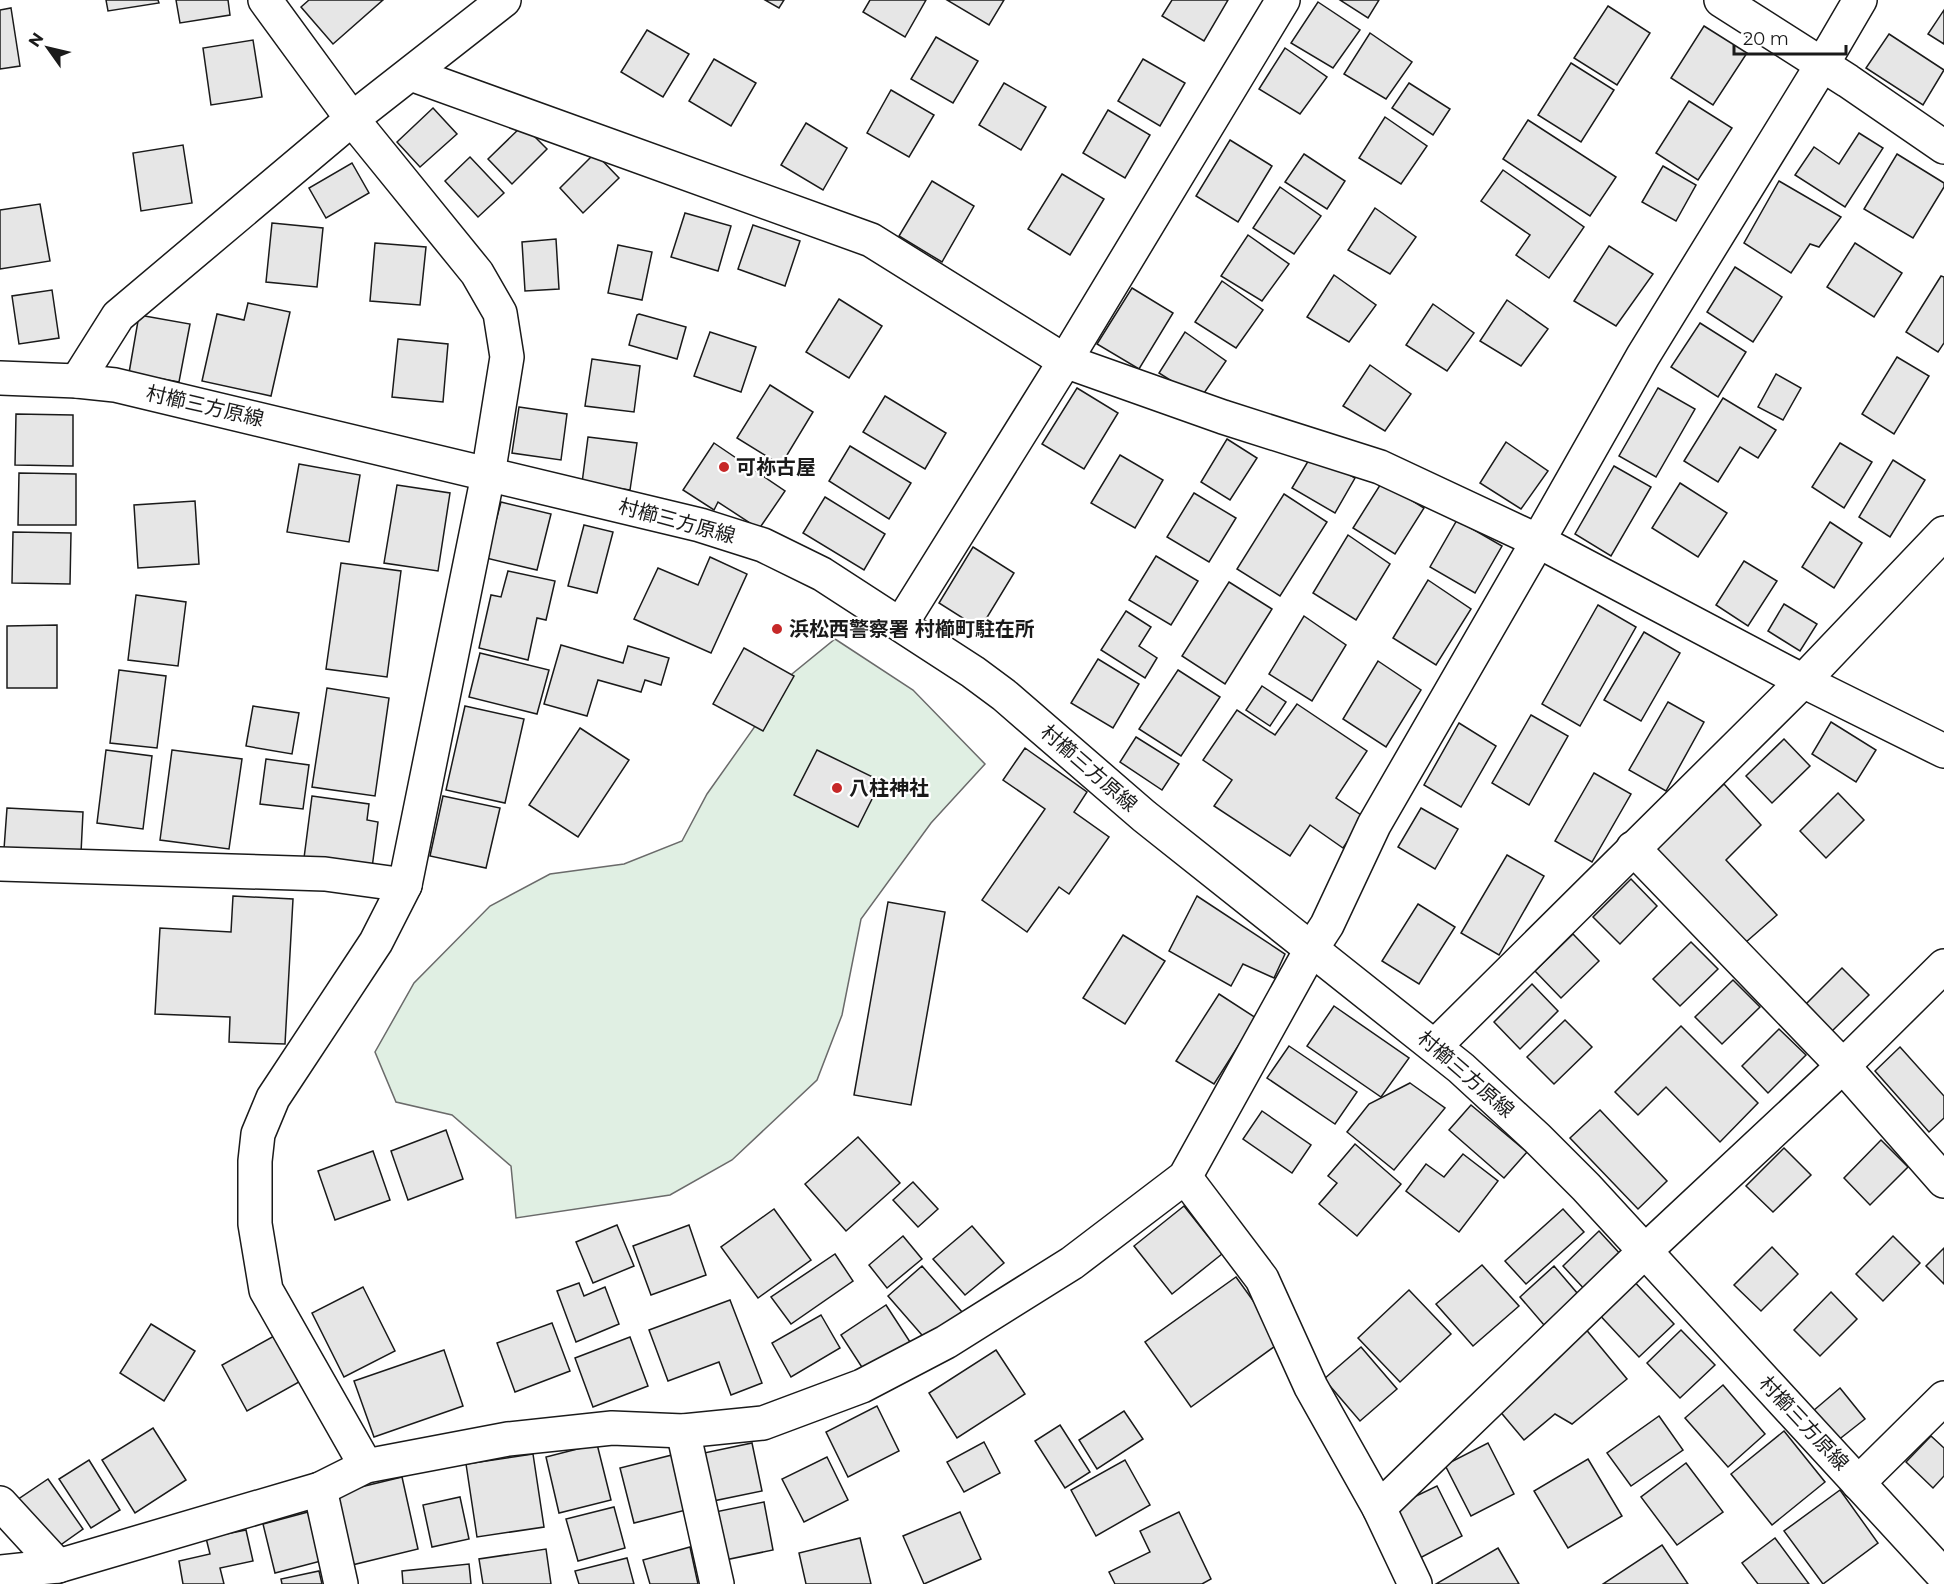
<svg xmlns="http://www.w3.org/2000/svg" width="1944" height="1584" font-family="Montserrat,'Noto Sans JP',sans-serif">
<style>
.green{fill:#e0efe3;stroke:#6a6a6a;stroke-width:1.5}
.building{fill:#e6e6e6;stroke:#1a1a1a;stroke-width:1.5}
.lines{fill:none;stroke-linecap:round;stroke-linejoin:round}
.minor-casing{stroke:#1a1a1a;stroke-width:36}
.major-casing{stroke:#1a1a1a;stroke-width:36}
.minor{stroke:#fff;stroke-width:33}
.major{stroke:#fff;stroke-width:33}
.poi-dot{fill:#c62828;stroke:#fff;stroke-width:2}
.labels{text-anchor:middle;stroke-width:4.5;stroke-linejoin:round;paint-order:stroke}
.street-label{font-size:20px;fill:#1a1a1a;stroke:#fff}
.poi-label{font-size:20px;font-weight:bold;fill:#1a1a1a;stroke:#fff;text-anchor:start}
</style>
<rect width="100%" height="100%" fill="#fff"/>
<polygon class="green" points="835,639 913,690 985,764 931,823 861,919 842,1015 817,1080 732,1160 670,1195 516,1218 511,1166 452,1115 396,1102 375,1052 414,983 490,906 550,874 624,864 682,841 707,794 792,674"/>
<g class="building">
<polygon points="106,0 158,0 159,3 108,11"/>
<polygon points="176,0 228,0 230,15 180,23"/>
<polygon points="309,0 383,0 333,44 301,7"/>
<polygon points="765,0 784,0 779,8"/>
<polygon points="870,0 926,0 905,37 863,12"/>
<polygon points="947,0 1004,0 989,25"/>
<polygon points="1172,0 1228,0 1204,41 1162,16"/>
<polygon points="1340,0 1379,0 1368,18"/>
<polygon points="1318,2 1360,30 1333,68 1291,43"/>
<polygon points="1608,6 1650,33 1617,85 1574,58"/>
<polygon points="11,8 20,66 0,69 0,10"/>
<polygon points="1944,10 1944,44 1928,34"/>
<polygon points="1704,26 1747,53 1713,105 1671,78"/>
<polygon points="647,30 689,54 663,97 621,72"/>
<polygon points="1370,33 1412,62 1386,99 1344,74"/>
<polygon points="1889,34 1944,70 1923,105 1866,68"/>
<polygon points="936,37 978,61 953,103 911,79"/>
<polygon points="253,40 262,97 211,105 203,48"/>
<polygon points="1285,48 1327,77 1300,114 1259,89"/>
<polygon points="714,59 756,83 731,126 689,101"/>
<polygon points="1143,59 1185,83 1160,126 1118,101"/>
<polygon points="1571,63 1614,90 1581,142 1538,115"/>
<polygon points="1004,83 1046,107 1021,150 979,125"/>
<polygon points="1409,83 1450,109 1433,135 1392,108"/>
<polygon points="891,90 934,115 909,157 867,133"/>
<polygon points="1689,101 1732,128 1698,180 1656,153"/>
<polygon points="433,108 457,134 420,167 397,142"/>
<polygon points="1108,110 1150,135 1125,178 1083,153"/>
<polygon points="1385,117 1427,146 1401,184 1359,158"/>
<polygon points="1528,120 1616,177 1590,216 1503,159"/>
<polygon points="806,123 847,148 823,190 781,165"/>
<polygon points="523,125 547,149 512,184 488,159"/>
<polygon points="1859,133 1883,148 1845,207 1795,175 1814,147 1839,164"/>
<polygon points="1230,140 1272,166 1238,222 1196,196"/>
<polygon points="183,145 192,203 141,211 133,153"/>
<polygon points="595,153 619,178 583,213 560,188"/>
<polygon points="1304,154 1345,181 1327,209 1285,182"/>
<polygon points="1897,154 1944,183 1944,187 1913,238 1864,209"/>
<polygon points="470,157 504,193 478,217 445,181"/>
<polygon points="352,163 369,193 326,218 309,188"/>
<polygon points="1663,166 1696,185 1676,221 1642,202"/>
<polygon points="1503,170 1584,227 1549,278 1516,255 1530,235 1481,201"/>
<polygon points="1062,174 1104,199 1070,255 1028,229"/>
<polygon points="932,181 974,206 942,262 899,236"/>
<polygon points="1779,181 1841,217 1819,247 1810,244 1791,273 1744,243"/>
<polygon points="1280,187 1321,216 1294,254 1253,228"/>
<polygon points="40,204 50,261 0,269 0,210"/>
<polygon points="1375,208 1416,237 1390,274 1348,250"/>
<polygon points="685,213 731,226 718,271 671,257"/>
<polygon points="272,223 323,228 317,287 266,282"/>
<polygon points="753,225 800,241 785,286 738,269"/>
<polygon points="1248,235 1289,264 1262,301 1221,276"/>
<polygon points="556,239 559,289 525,291 522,242"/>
<polygon points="375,243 426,247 420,305 370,301"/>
<polygon points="1855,243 1902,273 1874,317 1827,287"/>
<polygon points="618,245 652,252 642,300 608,293"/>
<polygon points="1609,246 1653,274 1616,326 1574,301"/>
<polygon points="1735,267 1782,297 1753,342 1707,312"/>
<polygon points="1334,275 1376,305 1349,342 1307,317"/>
<polygon points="1941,276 1944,277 1944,343 1938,352 1906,332"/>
<polygon points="1222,281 1263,310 1236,348 1195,322"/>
<polygon points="1132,288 1173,313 1139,369 1097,344"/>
<polygon points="52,290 59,338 19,344 12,296"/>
<polygon points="839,299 882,326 849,378 806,352"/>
<polygon points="1507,300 1548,329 1521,366 1480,341"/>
<polygon points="248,303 290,312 271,396 202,381 217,314 244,320"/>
<polygon points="1433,304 1474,333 1447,371 1406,345"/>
<polygon points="639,314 686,327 677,359 629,345 637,315"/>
<polygon points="139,315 190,324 179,382 129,373"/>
<polygon points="1700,323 1746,352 1718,397 1671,367"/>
<polygon points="710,332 756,347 741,392 694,376"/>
<polygon points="1185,332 1226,361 1200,399 1159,373"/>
<polygon points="398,339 448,344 443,402 392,397"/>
<polygon points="1897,357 1929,376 1894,434 1862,414"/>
<polygon points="592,359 640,366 634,412 585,406"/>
<polygon points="1370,365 1411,394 1385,431 1343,406"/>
<polygon points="1776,374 1801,388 1783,420 1758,407"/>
<polygon points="770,385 813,412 781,465 737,438"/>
<polygon points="1077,388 1118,413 1084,469 1042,444"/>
<polygon points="1658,388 1695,409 1656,477 1619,456"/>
<polygon points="885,396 946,433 925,469 863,432"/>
<polygon points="1723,398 1776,430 1758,458 1740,447 1718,482 1684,461"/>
<polygon points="519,407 567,414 561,460 512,453"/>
<polygon points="16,414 73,415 73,466 15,465"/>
<polygon points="588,437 637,443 630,490 582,483"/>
<polygon points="1227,439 1257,458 1230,500 1201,482"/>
<polygon points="1506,442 1548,471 1521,509 1480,483"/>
<polygon points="714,443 785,491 759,529 718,502 714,510 683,490"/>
<polygon points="1840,443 1872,462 1844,508 1812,487"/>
<polygon points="850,446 911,483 889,519 829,481"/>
<polygon points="1313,453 1355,478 1335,513 1292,488"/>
<polygon points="1120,455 1163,480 1135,528 1091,503"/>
<polygon points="1893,460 1925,480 1890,537 1859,517"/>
<polygon points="299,464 360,475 349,542 287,532"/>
<polygon points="1614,466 1651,487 1611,556 1575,534"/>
<polygon points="19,473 76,474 76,525 18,525"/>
<polygon points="1382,482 1424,508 1395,554 1353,528"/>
<polygon points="1680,483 1727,513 1698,557 1652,528"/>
<polygon points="397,485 450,493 438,571 384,563"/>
<polygon points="1194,493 1236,518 1209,562 1167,537"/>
<polygon points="1284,494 1327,522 1280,596 1237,569"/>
<polygon points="825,497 885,534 864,570 803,533"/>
<polygon points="195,501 199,564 138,568 134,505"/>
<polygon points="501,502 551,514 537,570 486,558"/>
<polygon points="1457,520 1502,546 1475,593 1430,567"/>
<polygon points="1830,522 1862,543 1834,588 1802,567"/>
<polygon points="584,525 613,532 597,593 568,586"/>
<polygon points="13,532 71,533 70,584 12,583"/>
<polygon points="1348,535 1390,564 1356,620 1313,593"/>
<polygon points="973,547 1014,573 980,629 939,603"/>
<polygon points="1156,556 1198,581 1171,625 1129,600"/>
<polygon points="710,557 747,574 711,653 634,619 658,568 698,585"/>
<polygon points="1744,561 1777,581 1748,626 1716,605"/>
<polygon points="341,563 401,571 387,677 326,669"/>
<polygon points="508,571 555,581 546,620 537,618 528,660 479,648 491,595 501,597"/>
<polygon points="1428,580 1471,609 1436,665 1393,638"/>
<polygon points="1229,582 1272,609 1225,684 1182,656"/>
<polygon points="136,595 186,602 178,666 128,660"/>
<polygon points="1784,604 1817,624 1800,651 1768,631"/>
<polygon points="1598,605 1636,627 1580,726 1542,704"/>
<polygon points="1126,611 1151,627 1139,646 1157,658 1145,678 1101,650"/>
<polygon points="1304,616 1346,645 1312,701 1269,674"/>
<polygon points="57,625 57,688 7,688 7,626"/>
<polygon points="1644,632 1680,653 1641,721 1604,700"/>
<polygon points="561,645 623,663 628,646 669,658 661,685 645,680 641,692 598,680 587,716 544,704"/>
<polygon points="744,648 794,676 763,731 713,704"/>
<polygon points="480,653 549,670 537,714 469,697"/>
<polygon points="1098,659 1139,684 1113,728 1071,703"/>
<polygon points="1378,661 1421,690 1386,747 1343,719"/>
<polygon points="119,670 166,676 157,748 110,743"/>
<polygon points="1178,670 1220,697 1181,756 1139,729"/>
<polygon points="1262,686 1286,702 1270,726 1246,710"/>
<polygon points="327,688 389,698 375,796 312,787"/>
<polygon points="1668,702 1704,722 1666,791 1629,770"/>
<polygon points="1297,704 1367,751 1336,798 1364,817 1343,848 1310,825 1290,856 1214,806 1232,780 1203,760 1237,710 1275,735"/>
<polygon points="253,706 299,713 292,754 246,746"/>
<polygon points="465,706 524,719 505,803 446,790"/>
<polygon points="1531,715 1568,736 1529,805 1492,783"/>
<polygon points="1831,722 1876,750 1856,782 1812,754"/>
<polygon points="1459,723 1496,746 1461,807 1424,785"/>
<polygon points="580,728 629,760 578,837 529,805"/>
<polygon points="1136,737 1179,764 1162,790 1120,762"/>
<polygon points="1784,739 1810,766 1772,803 1746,776"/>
<polygon points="1025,748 1087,792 1074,812 1109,837 1069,894 1059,887 1027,932 982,900 1045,809 1003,780"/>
<polygon points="106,750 152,756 143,829 97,823"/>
<polygon points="172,750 242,759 229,849 160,840"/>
<polygon points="817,750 881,781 858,827 794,795"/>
<polygon points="266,759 309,765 303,809 260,804"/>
<polygon points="1594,773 1631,794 1592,862 1555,841"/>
<polygon points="1724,784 1761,825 1726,860 1777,915 1746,942 1655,849"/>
<polygon points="1838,793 1864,820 1826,858 1800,831"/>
<polygon points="312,796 369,804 367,820 378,822 372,868 304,858"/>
<polygon points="443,796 500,808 486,868 430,856"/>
<polygon points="7,808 83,812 81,853 4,849"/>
<polygon points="1421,808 1458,829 1435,869 1398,847"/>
<polygon points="1507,855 1544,876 1499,955 1461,933"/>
<polygon points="1631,879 1657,906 1620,944 1593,917"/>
<polygon points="233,896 293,899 285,1044 229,1042 230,1017 155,1014 160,928 231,932"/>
<polygon points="1197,896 1285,954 1274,978 1243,964 1231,986 1169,951"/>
<polygon points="888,902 945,912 911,1105 854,1095"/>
<polygon points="1418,904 1455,927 1419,984 1382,961"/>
<polygon points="1573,934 1599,961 1561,998 1535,971"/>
<polygon points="1123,935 1165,961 1125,1024 1083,998"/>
<polygon points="1691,942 1718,969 1680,1006 1653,979"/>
<polygon points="1842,968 1869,995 1831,1032 1804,1006"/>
<polygon points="1733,980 1760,1007 1722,1044 1695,1017"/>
<polygon points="1532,984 1558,1011 1520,1049 1494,1022"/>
<polygon points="1219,994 1256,1018 1214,1084 1176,1061"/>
<polygon points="1334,1006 1409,1058 1381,1097 1307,1046"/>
<polygon points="1565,1020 1592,1047 1554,1084 1527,1057"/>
<polygon points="1681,1026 1758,1103 1720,1142 1666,1087 1638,1115 1615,1092"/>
<polygon points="1779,1029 1806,1055 1768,1093 1742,1066"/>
<polygon points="1289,1046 1357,1092 1335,1124 1267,1078"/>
<polygon points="1900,1047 1944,1096 1944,1118 1929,1132 1875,1071"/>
<polygon points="1410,1083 1445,1108 1394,1170 1347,1132 1369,1104"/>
<polygon points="1471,1105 1527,1152 1504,1178 1449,1130"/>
<polygon points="1600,1110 1667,1181 1638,1209 1570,1138"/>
<polygon points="1262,1111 1311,1145 1292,1173 1243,1139"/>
<polygon points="446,1130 463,1179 408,1200 391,1151"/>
<polygon points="858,1137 900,1183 846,1231 805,1184"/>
<polygon points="1881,1140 1908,1167 1870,1205 1844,1178"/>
<polygon points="1355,1144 1401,1184 1357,1236 1319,1204 1337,1183 1328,1176"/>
<polygon points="1784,1148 1811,1175 1773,1212 1746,1186"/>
<polygon points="373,1151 390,1200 335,1220 318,1171"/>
<polygon points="1463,1154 1498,1181 1459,1232 1406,1191 1426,1164 1444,1177"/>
<polygon points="913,1182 938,1209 918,1227 893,1200"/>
<polygon points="1184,1206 1222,1254 1172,1294 1134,1246"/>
<polygon points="774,1209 811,1260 758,1298 721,1247"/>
<polygon points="1563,1209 1584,1232 1526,1284 1505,1261"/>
<polygon points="617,1225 634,1266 593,1283 576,1242"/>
<polygon points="689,1225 706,1275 651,1295 633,1246"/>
<polygon points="972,1226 1004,1263 965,1295 933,1259"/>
<polygon points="1599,1231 1623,1257 1587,1292 1563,1266"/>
<polygon points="903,1236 922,1259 887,1288 869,1265"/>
<polygon points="1893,1236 1920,1263 1883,1301 1856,1274"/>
<polygon points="1772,1247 1798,1274 1761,1311 1734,1285"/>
<polygon points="1944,1248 1944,1284 1926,1266"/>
<polygon points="835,1254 853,1281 791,1324 771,1297"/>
<polygon points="1482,1265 1519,1306 1473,1346 1436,1304"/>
<polygon points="922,1266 962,1312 928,1342 888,1296"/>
<polygon points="1554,1266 1578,1294 1544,1325 1520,1297"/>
<polygon points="1629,1276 1674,1324 1639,1357 1594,1309"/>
<polygon points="1236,1277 1282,1341 1191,1407 1145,1342"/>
<polygon points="579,1283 584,1296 605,1287 619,1324 576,1342 557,1291"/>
<polygon points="363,1287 395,1351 344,1377 312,1313"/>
<polygon points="1409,1290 1451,1334 1400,1382 1358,1338"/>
<polygon points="1831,1292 1857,1319 1820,1356 1794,1330"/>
<polygon points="730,1300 762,1383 731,1395 719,1362 668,1381 649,1330"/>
<polygon points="886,1305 912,1345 867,1375 841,1335"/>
<polygon points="821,1315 840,1348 791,1377 772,1343"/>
<polygon points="552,1323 570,1371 515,1392 497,1343"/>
<polygon points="151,1324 195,1351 164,1401 120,1373"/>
<polygon points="1584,1327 1627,1379 1572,1424 1555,1414 1524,1440 1493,1403"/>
<polygon points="1681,1330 1715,1365 1680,1398 1647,1363"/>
<polygon points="274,1336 299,1382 247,1411 222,1365"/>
<polygon points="630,1337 648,1386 593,1407 575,1358"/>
<polygon points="1361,1347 1397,1389 1360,1421 1324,1379"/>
<polygon points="444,1350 463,1406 374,1437 354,1381"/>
<polygon points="996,1350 1025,1394 957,1438 929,1393"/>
<polygon points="1723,1385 1765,1434 1728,1467 1685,1418"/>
<polygon points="1840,1388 1865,1419 1837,1441 1813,1411"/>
<polygon points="877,1406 899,1451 848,1477 826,1432"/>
<polygon points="1124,1411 1143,1439 1097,1469 1079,1440"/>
<polygon points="1659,1416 1683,1450 1631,1486 1607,1453"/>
<polygon points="1060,1425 1090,1472 1065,1488 1035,1441"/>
<polygon points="153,1428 186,1480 135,1513 102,1460"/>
<polygon points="1784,1431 1825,1482 1772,1525 1731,1474"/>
<polygon points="1931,1436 1944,1448 1944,1476 1933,1488 1906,1462"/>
<polygon points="984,1442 1000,1473 964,1492 947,1462"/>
<polygon points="752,1443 762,1491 713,1501 704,1453"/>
<polygon points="1488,1443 1514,1494 1471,1516 1445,1465"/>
<polygon points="597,1444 611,1500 559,1513 546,1457"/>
<polygon points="533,1454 544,1527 477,1537 466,1464"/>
<polygon points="672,1455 686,1510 634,1523 620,1468"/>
<polygon points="827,1457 848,1500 804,1522 782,1479"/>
<polygon points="1588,1459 1622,1516 1568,1548 1534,1491"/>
<polygon points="89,1460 120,1510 91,1528 59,1479"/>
<polygon points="1125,1460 1150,1505 1096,1536 1071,1490"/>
<polygon points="1686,1463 1723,1512 1677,1545 1641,1497"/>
<polygon points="402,1477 418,1549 352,1565 336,1493"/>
<polygon points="48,1479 83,1529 52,1551 17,1500"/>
<polygon points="1437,1486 1462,1536 1420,1558 1393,1507"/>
<polygon points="1840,1490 1878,1543 1823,1584 1784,1531"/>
<polygon points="460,1497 469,1539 432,1547 423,1505"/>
<polygon points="764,1502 773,1550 725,1560 715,1512"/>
<polygon points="614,1507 625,1548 578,1561 566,1519"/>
<polygon points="308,1512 321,1561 275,1573 263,1524"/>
<polygon points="960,1512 981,1559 924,1584 903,1536"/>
<polygon points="1179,1512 1211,1579 1202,1584 1115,1584 1109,1572 1150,1552 1140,1531"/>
<polygon points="246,1530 253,1561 220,1568 224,1584 183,1584 179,1561 210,1554 206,1538"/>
<polygon points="860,1538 871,1584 806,1584 799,1553"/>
<polygon points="1775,1538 1809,1584 1758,1584 1742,1563"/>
<polygon points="1662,1545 1688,1584 1603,1584"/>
<polygon points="690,1547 698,1584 650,1584 643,1560"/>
<polygon points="1498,1548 1519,1584 1436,1584"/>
<polygon points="546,1549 551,1584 483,1584 479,1559"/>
<polygon points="627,1558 634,1584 579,1584 575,1571"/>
<polygon points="469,1564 471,1584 403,1584 402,1571"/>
<polygon points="319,1571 322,1584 282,1584 281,1579"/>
</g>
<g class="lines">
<defs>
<g id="minor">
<polyline points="265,0 352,119 477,273 500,313 507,357 488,475 405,885 376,942 273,1098 258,1134 255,1161 255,1224 266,1290 366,1466"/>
<polyline points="1721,0 1848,81 1944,147"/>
<polyline points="411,74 871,240 1065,361 1223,417 1380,467 1538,541 1803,681 1944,751"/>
<polyline points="77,381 118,316 352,119 504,0"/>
<polyline points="901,624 1065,361 1283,0"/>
<polyline points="1633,848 1843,1066 1944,1181"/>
<polyline points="0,864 325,874 405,885"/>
<polyline points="1435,1046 1803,681 1944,533"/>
<polyline points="1185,1177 1262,1279 1311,1387 1379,1508 1415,1584"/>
<polyline points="683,1431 717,1584"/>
<polyline points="1858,1483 1944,1398"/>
<polyline points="320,1489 341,1584"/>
<polyline points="0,1503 58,1566"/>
<polyline points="1379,1508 1645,1251 1843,1066 1944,966"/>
<polyline points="0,1572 58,1566 320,1489 366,1466 508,1439 612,1428 683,1431 763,1423 862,1386 946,1342 1072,1263 1185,1177 1312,948 1327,925 1374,825 1538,541 1643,356 1822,65 1860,0"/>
</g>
<polyline id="major" points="0,378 77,381 115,385 700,525 763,545 822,574 973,672 1004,695 1144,816 1461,1068 1537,1138 1586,1187 1944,1576"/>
</defs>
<use href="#minor" class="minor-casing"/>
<use href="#major" class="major-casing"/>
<use href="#minor" class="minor"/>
<use href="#major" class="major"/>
</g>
<g class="poi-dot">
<circle cx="724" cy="467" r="6"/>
<circle cx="777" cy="629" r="6"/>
<circle cx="837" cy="788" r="6"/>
</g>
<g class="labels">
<g class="street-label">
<text transform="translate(205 406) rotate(13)" y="7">村櫛三方原線</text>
<text transform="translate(677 521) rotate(15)" y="7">村櫛三方原線</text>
<text transform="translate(1089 768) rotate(41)" y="7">村櫛三方原線</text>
<text transform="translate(1466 1074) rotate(41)" y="7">村櫛三方原線</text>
<text transform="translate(1804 1423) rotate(47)" y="7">村櫛三方原線</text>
</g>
<g class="poi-label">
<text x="736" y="474">可祢古屋</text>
<text x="789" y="636">浜松西警察署 村櫛町駐在所</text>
<text x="849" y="795">八柱神社</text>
</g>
</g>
<g transform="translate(48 48) rotate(304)" stroke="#ffffff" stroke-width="4.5" paint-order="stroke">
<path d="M0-4.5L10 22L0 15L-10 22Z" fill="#1a1a1a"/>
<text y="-9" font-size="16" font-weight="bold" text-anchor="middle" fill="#1a1a1a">N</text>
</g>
<path d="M1734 45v9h112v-9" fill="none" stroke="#1a1a1a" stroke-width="3"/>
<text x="1743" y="45" font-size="18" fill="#1a1a1a" stroke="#ffffff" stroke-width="4.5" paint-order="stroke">20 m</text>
</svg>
